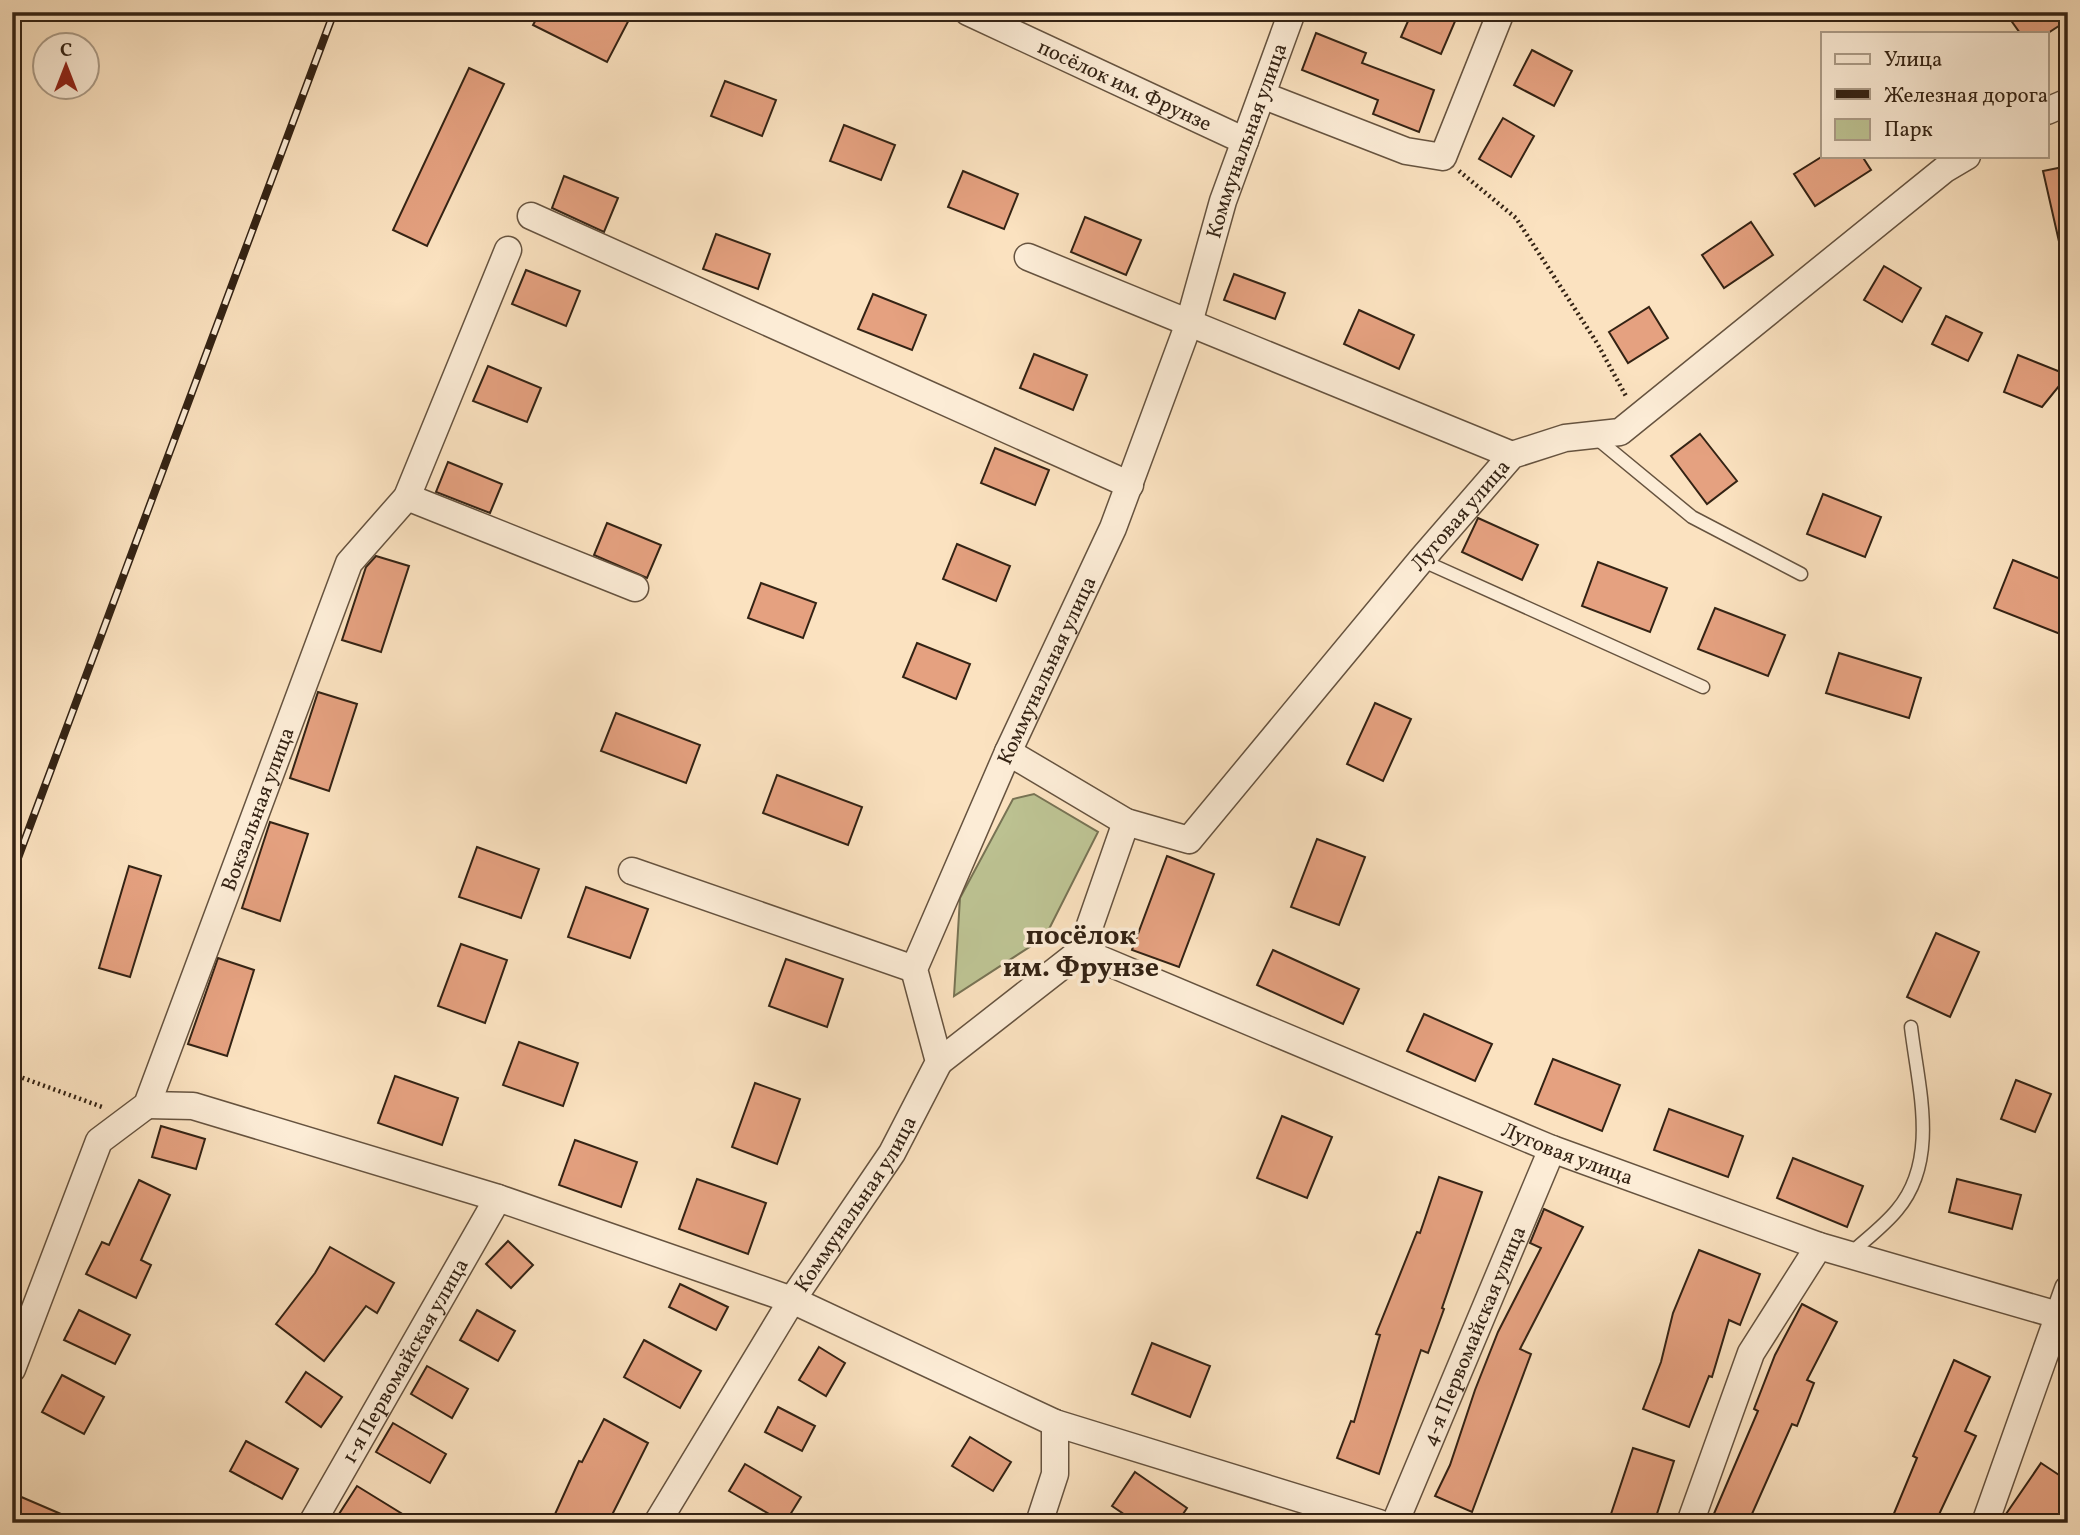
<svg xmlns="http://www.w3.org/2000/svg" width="2080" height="1535" font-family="Vollkorn,serif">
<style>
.green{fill:#bdc393;stroke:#787354;stroke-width:2}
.building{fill:#e5a180;stroke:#342314;stroke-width:2}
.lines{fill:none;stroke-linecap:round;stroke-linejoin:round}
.lane-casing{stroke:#66533f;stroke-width:15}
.street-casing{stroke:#66533f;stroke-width:29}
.path{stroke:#342314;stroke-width:4.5;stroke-dasharray:2 3.5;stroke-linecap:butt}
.lane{stroke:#fcecd6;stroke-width:12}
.street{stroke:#fcecd6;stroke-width:26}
.rail-casing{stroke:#342314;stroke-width:8}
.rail{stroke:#fcecd6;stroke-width:5;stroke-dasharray:16;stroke-linecap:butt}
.labels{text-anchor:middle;stroke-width:7;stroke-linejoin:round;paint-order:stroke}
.street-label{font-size:21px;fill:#342314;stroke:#fcecd6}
.district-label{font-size:28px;font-weight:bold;fill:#342314;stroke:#fcecd6}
</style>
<rect width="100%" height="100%" fill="#fbe2c0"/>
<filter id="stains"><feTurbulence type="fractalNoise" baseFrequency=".00286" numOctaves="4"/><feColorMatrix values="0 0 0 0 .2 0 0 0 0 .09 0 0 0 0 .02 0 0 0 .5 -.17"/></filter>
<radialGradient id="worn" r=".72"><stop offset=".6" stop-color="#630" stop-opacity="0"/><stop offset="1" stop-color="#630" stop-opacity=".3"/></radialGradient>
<polygon class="green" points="1034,794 1098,832 1045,937 954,996 960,898 1013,799"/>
<g class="building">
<polygon points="540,12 633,12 607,62 533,25"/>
<polygon points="1412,12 1459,12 1441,54 1401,37"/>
<polygon points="2005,12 2068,12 2068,20 2048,33 2020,33"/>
<polygon points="1316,33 1366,53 1362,63 1434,90 1419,132 1373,114 1378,100 1302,70"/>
<polygon points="1532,50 1572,71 1554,106 1514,85"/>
<polygon points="469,68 504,84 427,246 393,230"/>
<polygon points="725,81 776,100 762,136 711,116"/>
<polygon points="1503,118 1534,136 1511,177 1479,159"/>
<polygon points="844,125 895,145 881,180 830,161"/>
<polygon points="1823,156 1862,156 1871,170 1815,206 1794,174"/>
<polygon points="2068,166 2068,245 2060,246 2043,171"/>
<polygon points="963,171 1018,194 1004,229 948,207"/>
<polygon points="564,176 618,198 604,232 552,208"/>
<polygon points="1085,217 1141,240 1126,275 1071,252"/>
<polygon points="1751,222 1773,255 1724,288 1702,255"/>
<polygon points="716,234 770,254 758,289 703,269"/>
<polygon points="1884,266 1921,288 1902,322 1864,300"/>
<polygon points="526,270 580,291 566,326 512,304"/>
<polygon points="1234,274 1285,293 1275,319 1224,300"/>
<polygon points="873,294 926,315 912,350 858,329"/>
<polygon points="1649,307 1668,338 1628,363 1609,332"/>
<polygon points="1359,310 1414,335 1399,369 1344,344"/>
<polygon points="1946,316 1982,333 1968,361 1932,344"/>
<polygon points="1034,354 1087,375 1073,410 1020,388"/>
<polygon points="2018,355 2068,375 2042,407 2004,392"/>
<polygon points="488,366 541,388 527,422 473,401"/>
<polygon points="1700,434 1737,481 1707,504 1671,456"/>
<polygon points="995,448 1049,470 1035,505 981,483"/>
<polygon points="448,462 502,484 490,513 436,492"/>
<polygon points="1823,494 1881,517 1865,557 1807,534"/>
<polygon points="1478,518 1538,545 1522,580 1462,552"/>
<polygon points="607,523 661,545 647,578 594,555"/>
<polygon points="957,544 1010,566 996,601 943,579"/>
<polygon points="376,556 409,566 381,652 342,640 366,567"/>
<polygon points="2013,560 2068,582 2068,637 1994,608"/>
<polygon points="1598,562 1667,588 1650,632 1582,606"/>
<polygon points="761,583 816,603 803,638 748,618"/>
<polygon points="1715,608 1785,635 1768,676 1698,649"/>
<polygon points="917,643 970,664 956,699 903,677"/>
<polygon points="1839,653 1921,678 1909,718 1826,693"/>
<polygon points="318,692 357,704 329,791 290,778"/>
<polygon points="1375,703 1411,719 1383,781 1347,764"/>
<polygon points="616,713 700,745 686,783 601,751"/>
<polygon points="777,775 862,807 848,845 763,813"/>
<polygon points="270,822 308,834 280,921 242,908"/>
<polygon points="1317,839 1365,857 1339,925 1291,907"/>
<polygon points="477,847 539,869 521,918 459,897"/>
<polygon points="1167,856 1214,874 1179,967 1132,950"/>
<polygon points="129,866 161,876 130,977 99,968"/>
<polygon points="586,887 648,909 630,958 568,937"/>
<polygon points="1936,933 1979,952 1950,1017 1907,997"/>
<polygon points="461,944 507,960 485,1023 438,1006"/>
<polygon points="1273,950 1359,989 1343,1024 1257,985"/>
<polygon points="218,958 254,970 227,1056 188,1044"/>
<polygon points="786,959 843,979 827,1027 769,1006"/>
<polygon points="1424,1014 1492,1044 1475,1081 1407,1051"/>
<polygon points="519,1042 578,1063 563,1106 503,1085"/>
<polygon points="1553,1059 1620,1085 1602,1131 1535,1104"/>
<polygon points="395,1076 458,1098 442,1145 378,1123"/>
<polygon points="2016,1080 2051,1094 2035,1132 2001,1119"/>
<polygon points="755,1083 800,1099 777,1164 732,1147"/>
<polygon points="1669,1109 1743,1136 1728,1177 1654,1150"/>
<polygon points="1282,1116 1332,1137 1307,1198 1257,1178"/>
<polygon points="161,1126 205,1139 196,1169 152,1157"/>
<polygon points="575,1140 637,1162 621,1207 559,1185"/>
<polygon points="1793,1158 1863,1186 1847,1227 1777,1198"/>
<polygon points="1439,1177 1482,1192 1442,1308 1444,1309 1428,1353 1421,1350 1379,1474 1337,1458 1351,1421 1354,1422 1380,1335 1376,1334 1417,1232 1420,1233"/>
<polygon points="697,1179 766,1203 748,1254 679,1229"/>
<polygon points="1957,1179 2021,1195 2012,1229 1949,1212"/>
<polygon points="139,1180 170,1195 141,1260 151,1265 136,1298 86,1274 102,1242 109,1245"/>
<polygon points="1544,1209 1583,1227 1520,1349 1531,1354 1472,1512 1435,1496 1450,1465 1475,1390 1498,1332 1541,1248 1530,1243"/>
<polygon points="508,1241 533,1265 511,1288 486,1264"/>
<polygon points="330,1247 394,1283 377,1313 366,1306 324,1361 276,1324 315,1273"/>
<polygon points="1699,1250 1760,1274 1740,1325 1729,1320 1712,1377 1709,1376 1689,1427 1643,1409 1661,1362 1673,1313"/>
<polygon points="680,1284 728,1307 716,1330 669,1307"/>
<polygon points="1802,1304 1837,1322 1807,1380 1814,1383 1797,1426 1792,1424 1748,1523 1710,1523 1758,1411 1754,1409 1775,1355"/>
<polygon points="79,1310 130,1335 115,1364 64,1340"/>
<polygon points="477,1310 515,1331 498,1361 460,1340"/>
<polygon points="644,1340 701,1371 680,1408 624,1377"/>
<polygon points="1152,1343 1210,1366 1190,1417 1132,1394"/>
<polygon points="819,1347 845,1363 826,1396 799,1380"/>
<polygon points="1954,1360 1990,1377 1965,1431 1976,1436 1935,1523 1890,1523 1917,1458 1913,1456"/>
<polygon points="427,1366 468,1389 452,1418 411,1394"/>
<polygon points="306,1372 342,1397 321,1427 286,1402"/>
<polygon points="62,1375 104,1397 84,1434 42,1412"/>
<polygon points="778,1407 815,1426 802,1451 765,1432"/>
<polygon points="604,1419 648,1443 608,1523 551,1523 579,1461 582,1462"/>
<polygon points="393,1423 446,1454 430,1483 376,1452"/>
<polygon points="970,1437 1011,1462 993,1491 952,1466"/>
<polygon points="246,1441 298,1469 282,1499 230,1471"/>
<polygon points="1633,1448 1674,1461 1654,1523 1608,1523"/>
<polygon points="2041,1463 2068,1481 2068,1502 2054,1523 2019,1523 2006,1514"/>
<polygon points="745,1464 801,1497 785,1523 729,1491"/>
<polygon points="1135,1472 1187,1508 1177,1523 1137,1523 1112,1506"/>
<polygon points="357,1486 417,1523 353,1523 339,1514"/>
<polygon points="12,1493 82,1523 12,1523"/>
</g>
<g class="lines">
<defs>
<g id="lane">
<polyline points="1595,437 1692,517 1801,574"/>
<polyline points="1421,560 1703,687"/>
<path d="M 1850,1254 C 1865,1240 1884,1226 1897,1210 C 1940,1159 1918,1087 1911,1027"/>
</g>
<g id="street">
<path id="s1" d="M 968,12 L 1245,141"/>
<polyline points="1262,95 1406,151 1443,157 1501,12"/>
<polyline points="2047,111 2068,102"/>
<polyline points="531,216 1130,485"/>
<polyline points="1028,257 1512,455"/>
<polyline points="407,497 635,588"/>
<path id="s2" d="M 1008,752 L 1126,822 L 1189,840 L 1421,560 L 1512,455 L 1565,438 L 1620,432 L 1945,169 L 1967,156"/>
<polyline points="632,871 914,969"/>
<path id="s3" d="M 1081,951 L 1552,1149 L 1819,1246 L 2068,1318"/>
<polyline points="939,1062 1081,951 1126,822"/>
<polyline points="147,1105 193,1106 498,1198 792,1300 1055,1423 1379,1523"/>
<path id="s4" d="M 12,1369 L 99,1141 L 147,1105 L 349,563 L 407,497 L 508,250"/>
<path id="s5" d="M 312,1523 L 498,1198"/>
<path id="s6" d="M 657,1523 L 792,1300 L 892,1153 L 939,1062 L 914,969 L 1008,752 L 1113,528 L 1189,323 L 1223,201 L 1292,12"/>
<polyline points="1039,1523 1055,1474 1055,1423"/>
<path id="s7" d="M 1395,1523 L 1552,1149"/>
<polyline points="1690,1523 1751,1353 1819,1246"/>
<polyline points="1985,1523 2068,1289"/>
</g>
</defs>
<use href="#lane" class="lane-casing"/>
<use href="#street" class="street-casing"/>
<g class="path">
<polyline points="1459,171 1516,218 1597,343 1627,398"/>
<polyline points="12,1074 105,1108"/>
</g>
<use href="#lane" class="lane"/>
<use href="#street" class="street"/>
<defs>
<polyline id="rail" points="12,874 334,12"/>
</defs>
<use href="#rail" class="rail-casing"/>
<use href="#rail" class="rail"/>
</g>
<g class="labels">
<g class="street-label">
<text dy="7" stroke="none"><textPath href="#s1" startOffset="173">посёлок им. Фрунзе</textPath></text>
<text dy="7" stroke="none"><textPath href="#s6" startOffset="1531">Коммунальная улица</textPath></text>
<text dy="7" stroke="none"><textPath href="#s2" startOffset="626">Луговая улица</textPath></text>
<text dy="7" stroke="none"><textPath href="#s6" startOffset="964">Коммунальная улица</textPath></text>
<text dy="7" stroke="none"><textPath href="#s4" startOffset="620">Вокзальная улица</textPath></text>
<text dy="7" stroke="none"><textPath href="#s3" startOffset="527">Луговая улица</textPath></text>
<text dy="7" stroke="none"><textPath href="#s6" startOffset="376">Коммунальная улица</textPath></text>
<text dy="7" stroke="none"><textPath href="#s7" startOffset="203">4-я Первомайская улица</textPath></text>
<text dy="7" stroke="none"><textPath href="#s5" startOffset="187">1-я Первомайская улица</textPath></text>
</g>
<g class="district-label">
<text x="1081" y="944">посёлок<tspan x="1081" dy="32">им. Фрунзе</tspan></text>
</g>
</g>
<rect width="2080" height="1535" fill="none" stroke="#fbe2c0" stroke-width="42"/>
<rect x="14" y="14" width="2052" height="1507" fill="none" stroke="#342314" stroke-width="3.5"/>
<rect x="21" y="21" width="2038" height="1493" fill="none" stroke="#342314" stroke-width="2"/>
<rect x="1821" y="32" width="228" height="126" fill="#fcecd6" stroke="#ac9c88" stroke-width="2"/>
<rect x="1835" y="54" width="35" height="10" fill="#fcecd6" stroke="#ac9c88" stroke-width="2"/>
<text x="1884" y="66" font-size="21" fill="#342314">Улица</text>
<rect x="1835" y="89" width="35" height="10" fill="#342314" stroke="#ac9c88" stroke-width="2"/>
<text x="1884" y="102" font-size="21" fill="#342314">Железная дорога</text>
<rect x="1835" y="119" width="35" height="21" fill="#bdc393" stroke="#ac9c88" stroke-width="2"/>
<text x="1884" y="136" font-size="21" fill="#342314">Парк</text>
<g transform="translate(66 66)"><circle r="33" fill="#fcecd6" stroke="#ac9c88" stroke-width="2"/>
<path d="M0-5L12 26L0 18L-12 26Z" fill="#8f2418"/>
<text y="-10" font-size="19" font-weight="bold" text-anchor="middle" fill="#342314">С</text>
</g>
<rect width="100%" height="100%" filter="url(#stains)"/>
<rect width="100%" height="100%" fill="url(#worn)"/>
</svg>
